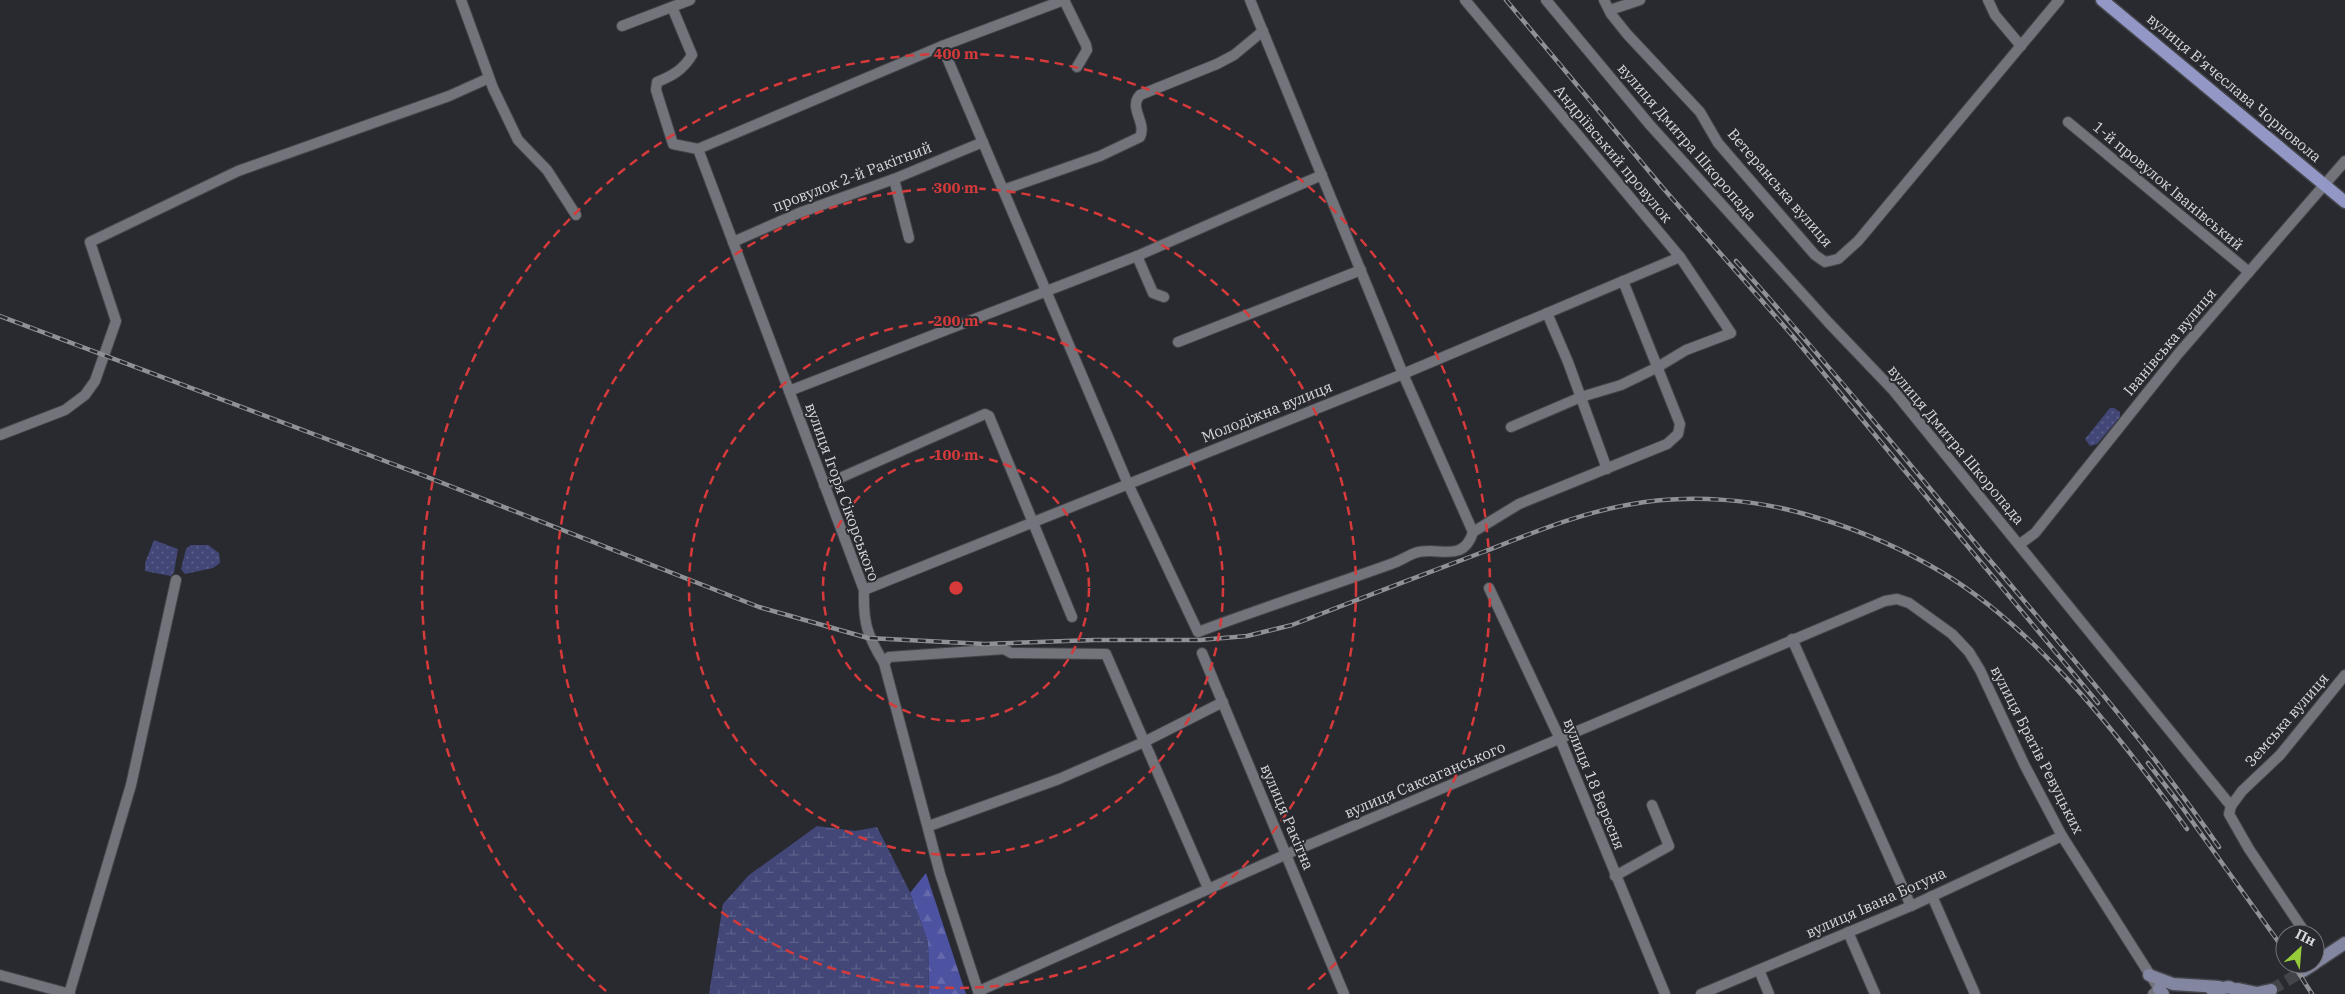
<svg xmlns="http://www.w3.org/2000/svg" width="2345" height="994" font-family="'IBM Plex Serif',serif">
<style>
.grass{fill:url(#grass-dots)}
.forest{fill:url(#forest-firs)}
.wetland{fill:url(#wetland-marsh)}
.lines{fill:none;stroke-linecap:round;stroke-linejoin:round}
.secondary-tunnel{stroke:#43444a;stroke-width:12;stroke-dasharray:12 6;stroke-linecap:butt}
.minor-casing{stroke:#45464b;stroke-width:12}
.secondary-casing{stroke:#45464b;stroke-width:15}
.primary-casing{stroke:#45464b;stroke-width:15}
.minor{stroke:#73747b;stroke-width:10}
.secondary{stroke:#8286a0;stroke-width:12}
.primary{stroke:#9297c6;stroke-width:12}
.rail-casing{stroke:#909196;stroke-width:4.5}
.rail{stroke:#292a30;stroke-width:2.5;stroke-dasharray:8;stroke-linecap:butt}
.ring{fill:none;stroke:#d63a3a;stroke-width:2.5;stroke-dasharray:9 6}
.labels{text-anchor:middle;stroke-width:4;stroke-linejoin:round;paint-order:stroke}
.street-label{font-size:15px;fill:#d7d8db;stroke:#292a30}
.centre{fill:#d63a3a;stroke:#292a30;stroke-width:2.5}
.ring-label{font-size:15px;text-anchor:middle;font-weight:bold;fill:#d63a3a;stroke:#292a30;stroke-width:4;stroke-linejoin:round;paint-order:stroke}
</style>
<defs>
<pattern id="grass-dots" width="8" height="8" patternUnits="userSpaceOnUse" patternTransform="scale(1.25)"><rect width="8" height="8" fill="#424777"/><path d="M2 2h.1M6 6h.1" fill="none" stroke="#5d618a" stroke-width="1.8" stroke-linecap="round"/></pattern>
<pattern id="forest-firs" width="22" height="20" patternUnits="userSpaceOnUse" patternTransform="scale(1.25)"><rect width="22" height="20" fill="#4d52a1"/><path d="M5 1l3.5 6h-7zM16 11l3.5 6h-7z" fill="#666aad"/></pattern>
<pattern id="wetland-marsh" width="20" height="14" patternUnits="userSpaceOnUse" patternTransform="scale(1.25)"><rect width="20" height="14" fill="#424777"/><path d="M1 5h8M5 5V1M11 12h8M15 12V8" fill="none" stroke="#5d618a"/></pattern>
</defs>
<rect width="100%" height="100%" fill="#292a30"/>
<g class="grass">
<polygon points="2110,408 2114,408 2120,412 2120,417 2097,444 2090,446 2085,439"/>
<polygon points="154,540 178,549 174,572 171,576 145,571 145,563"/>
<polygon points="191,545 208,545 219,553 220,563 213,568 185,574 181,569 186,549"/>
</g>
<polygon class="forest" points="926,873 966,994 929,994 928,942 910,893"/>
<polygon class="wetland" points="817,826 855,831 877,827 910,892 928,942 929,994 709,994 723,904 749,875"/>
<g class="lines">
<polyline class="secondary-tunnel" points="2271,990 2303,971"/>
<defs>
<g id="minor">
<polyline points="461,0 493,88 518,140 547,170 576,215"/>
<polyline points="1064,0 1086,45 1087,50 1077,67"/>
<polyline points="1465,0 1680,257 1731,333 1686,350 1656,368 1621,385 1581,397 1511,427"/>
<polyline points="1546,0 1650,125 1828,322 1893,390 2231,806 2229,814 2249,849 2306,934"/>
<polyline points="1604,0 1611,14 1627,34 1700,112 1718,143 1815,255 1825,262 1838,259 1858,241 2059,0"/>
<polyline points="1988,0 1995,15 2021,46"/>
<path d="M 672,7 L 692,55 C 683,70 672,76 657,82 L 656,90 L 673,144 L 698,149 L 942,46 L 1064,0"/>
<polyline points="1610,10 1640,0"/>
<polyline points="622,26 690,0"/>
<path d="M 942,46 L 1128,484 L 1198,632 C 1262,608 1327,587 1391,564 C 1400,561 1407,556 1415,553 C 1437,545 1463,565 1473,532 L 1403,374 L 1250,0"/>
<polyline points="2068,122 2249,272"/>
<path d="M 698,149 L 864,590 C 863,623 867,635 884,663 L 940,874 L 979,994"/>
<polyline points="894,179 909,238"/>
<path d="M 1003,190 L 1100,156 L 1140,137 C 1147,122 1128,108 1140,95 L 1217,64 L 1234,55 L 1263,31"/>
<polyline points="733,242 799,213 894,179 983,142"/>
<polyline points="1137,256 1153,293 1164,297"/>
<polyline points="1547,313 1568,362 1607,469"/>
<polyline points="1178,342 1361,270"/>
<polyline points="789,391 1137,256 1322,175"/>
<polyline points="0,435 65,410 85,395 95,381 116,321 90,242 238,171 449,96 489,78"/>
<polyline points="824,485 985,414 989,416 1072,617"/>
<polyline points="1473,532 1519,504 1667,444 1678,434 1680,424 1623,281"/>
<polyline points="2020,544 2035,533 2178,354 2345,161"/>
<polyline points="1489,588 1560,739 1665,994"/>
<polyline points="864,590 1403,374 1680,257"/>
<polyline points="1792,639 1911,906"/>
<polyline points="1202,653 1344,994"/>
<polyline points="884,663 889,657 1004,649 1011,653 1106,654 1208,888"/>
<polyline points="2231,806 2242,791 2280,755 2345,675"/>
<polyline points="929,826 1059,779 1144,742 1223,702"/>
<polyline points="1615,876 1669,846 1652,805"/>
<polyline points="1932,896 1975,994"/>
<polyline points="1848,932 1875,994"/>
<polyline points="2315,947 2323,959"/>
<polyline points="1759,970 1769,994"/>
<polyline points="0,975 70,994"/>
<polyline points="979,991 1287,854 1885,601 1897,599 1909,603 1952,634 1969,652 1980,670 2025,766 2062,836 2159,989 2153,994"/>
<polyline points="69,994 131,785 176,580"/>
<polyline points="1701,994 1911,906 2062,836"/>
</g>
<g id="secondary">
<polyline points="2315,963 2345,943"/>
<polyline points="2303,971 2314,964"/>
<polyline points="2149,975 2173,984 2219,987"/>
<polyline points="2159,989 2163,994"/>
<polyline points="2238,989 2257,993 2271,990"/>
<polyline points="2212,990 2229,987 2245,994"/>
</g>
<polyline id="primary" points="2102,0 2345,202"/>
</defs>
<use href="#minor" class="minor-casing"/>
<use href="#secondary" class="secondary-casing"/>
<use href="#primary" class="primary-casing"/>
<use href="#minor" class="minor"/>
<use href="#secondary" class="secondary"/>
<use href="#primary" class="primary"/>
<defs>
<g id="rail">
<polyline points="1506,0 1663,188 1791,334 2098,703"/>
<path d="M 1736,261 C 1823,357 1904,458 1988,558 C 2067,652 2149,745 2219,847"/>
<path d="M 0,316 L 422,475 L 759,607 L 868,638 L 985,644 L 1094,640 L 1200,640 L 1247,636 L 1292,625 C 1356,600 1419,576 1483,552 C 1530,534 1577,514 1627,505 C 1688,493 1760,499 1818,518 C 1862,531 1903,549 1943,573 C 2039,631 2121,738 2187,829"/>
<polyline points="2148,763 2179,803 2285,951"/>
<polyline points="2293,964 2312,994"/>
</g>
</defs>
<use href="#rail" class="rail-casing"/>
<use href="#rail" class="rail"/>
</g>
<g class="ring">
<circle cx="956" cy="588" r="133"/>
<circle cx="956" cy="588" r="267"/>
<circle cx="956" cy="588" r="400"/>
<path d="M606 991A534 534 0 1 1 1306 991"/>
</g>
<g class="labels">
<g class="street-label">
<text transform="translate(2234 88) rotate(40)" y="5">вулиця В'ячеслава Чорновола</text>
<text transform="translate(1687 142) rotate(49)" y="5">вулиця Дмитра Шкоропада</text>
<text transform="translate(1613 154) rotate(50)" y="5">Андріївський провулок</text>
<text transform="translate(852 177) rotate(-21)" y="5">провулок 2-й Ракітний</text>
<text transform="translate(2168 186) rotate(40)" y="5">1-й провулок Іванівський</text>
<text transform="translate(1780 188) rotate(49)" y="5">Ветеранська вулиця</text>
<text transform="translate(2170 342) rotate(-50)" y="5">Іванівська вулиця</text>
<text transform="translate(1267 412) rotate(-22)" y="5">Молодіжна вулиця</text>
<text transform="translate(1956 445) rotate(50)" y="5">вулиця Дмитра Шкоропада</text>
<text transform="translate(842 492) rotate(70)" y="5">вулиця Ігоря Сікорського</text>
<text transform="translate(2287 720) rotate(-49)" y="5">Земська вулиця</text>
<text transform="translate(2037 750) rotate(63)" y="5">вулиця Братів Ревуцьких</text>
<text transform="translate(1425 780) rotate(-23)" y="5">вулиця Саксаганського</text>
<text transform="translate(1594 784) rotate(68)" y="5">вулиця 18 Вересня</text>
<text transform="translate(1287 817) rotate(67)" y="5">вулиця Ракітна</text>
<text transform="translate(1876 903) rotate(-24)" y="5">вулиця Івана Богуна</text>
</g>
</g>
<circle cx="956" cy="588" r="8" class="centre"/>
<g class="ring-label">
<text x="956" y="59">400 m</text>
<text x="956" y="193">300 m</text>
<text x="956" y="326">200 m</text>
<text x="956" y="460">100 m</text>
</g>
<g transform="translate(2300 949) rotate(26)"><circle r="24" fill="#292a30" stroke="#6f7074"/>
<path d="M0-4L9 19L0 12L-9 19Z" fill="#96cc3a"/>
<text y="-8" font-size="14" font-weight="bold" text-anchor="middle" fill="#d7d8db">Пн</text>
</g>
</svg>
